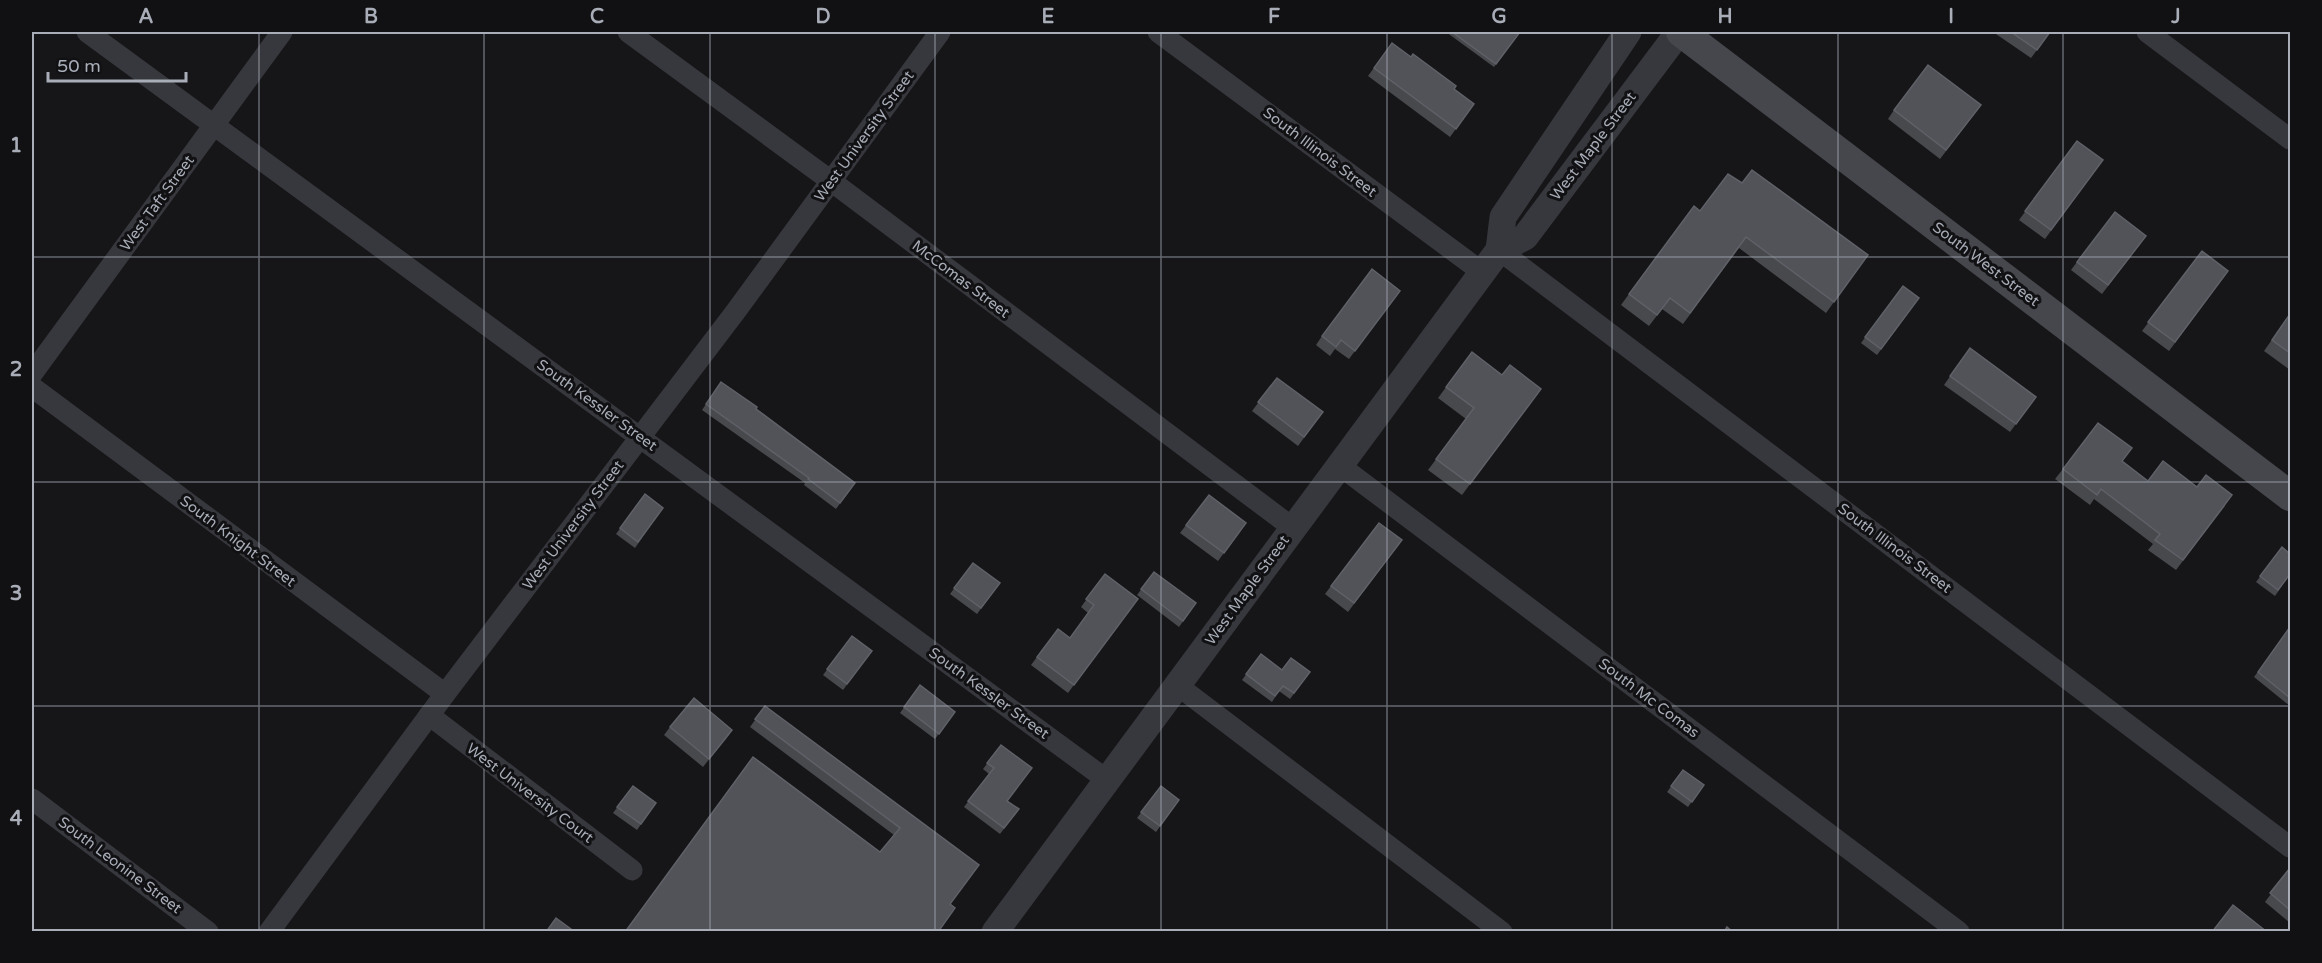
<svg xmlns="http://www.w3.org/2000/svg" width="2322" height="963" font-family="'Varela Round',sans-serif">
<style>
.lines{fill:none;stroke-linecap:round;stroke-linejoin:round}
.minor{stroke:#37383d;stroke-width:21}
.tertiary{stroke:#37383d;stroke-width:27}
.secondary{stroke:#45474d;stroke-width:30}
.wall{fill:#47494d}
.shaded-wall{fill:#2f3033}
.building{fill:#525359;stroke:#5f6168;stroke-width:1.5}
.grid{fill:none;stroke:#a8adb8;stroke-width:1.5;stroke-opacity:0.55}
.labels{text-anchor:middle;stroke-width:6;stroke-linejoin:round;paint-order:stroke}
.street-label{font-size:15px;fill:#a8adb8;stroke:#111113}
.neatline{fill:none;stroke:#a8adb8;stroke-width:2}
.grid-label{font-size:20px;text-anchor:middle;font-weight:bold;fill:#a8adb8}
</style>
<rect width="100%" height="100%" fill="#161618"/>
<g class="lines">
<g class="minor">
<polyline points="87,32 1107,780"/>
<polyline points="628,32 831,181 1293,528"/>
<polyline points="1158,32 1482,272"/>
<polyline points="2147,32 2290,139"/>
<polyline points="1499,250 2290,847"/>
<polyline points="32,374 282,32"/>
<polyline points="32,387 445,694"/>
<polyline points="1339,465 1959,932"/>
<polyline points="1177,685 1502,932"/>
<polyline points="429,715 632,870"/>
<polyline points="32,799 208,932"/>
<polyline points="269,932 445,694 736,311 940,32"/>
</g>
<g class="tertiary">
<polyline points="1499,250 1503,217 1628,32"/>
<polyline points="995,932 1499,250 1525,237 1679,32"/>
</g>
<polyline class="secondary" points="1681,32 2290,496"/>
</g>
<g class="wall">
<polygon points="1446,32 1520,32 1494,67"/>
<polygon points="1993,32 2050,32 2031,58"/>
<polygon points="1392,43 1474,104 1450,137 1368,76"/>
<polygon points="1894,110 1975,113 1940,159 1888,119"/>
<polygon points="2077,141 2103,160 2045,239 2019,220"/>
<polygon points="1742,183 1868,255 1826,313 1739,248 1683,324 1662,309 1649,326 1621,305 1629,294 1700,211"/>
<polygon points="2140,244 2102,294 2071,270 2077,262"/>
<polygon points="2202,251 2228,271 2169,351 2142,331"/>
<polygon points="1903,286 1919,298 1877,355 1861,343"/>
<polygon points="1394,299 1349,359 1335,349 1330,356 1316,345 1322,336"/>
<polygon points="2290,314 2290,370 2264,351"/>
<polygon points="1970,348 2036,397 2010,432 1944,385"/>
<polygon points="1472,352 1502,375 1541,389 1462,495 1428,470 1466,419 1438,398"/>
<polygon points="1277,378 1323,412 1298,446 1252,411"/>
<polygon points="721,382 855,483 836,509 804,485 805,483 702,410"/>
<polygon points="2122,461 2148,481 2197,487 2225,506 2176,570 2148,550 2153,544 2094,499 2090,505 2055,479 2063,469"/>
<polygon points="645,494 663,508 635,548 616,534"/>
<polygon points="1209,495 1246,523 1218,561 1180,533"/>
<polygon points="1402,540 1348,612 1325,594 1331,586"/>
<polygon points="2282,547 2290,574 2275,596 2256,582"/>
<polygon points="973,563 1000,583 977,614 950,594"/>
<polygon points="1154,572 1196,603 1179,627 1137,595"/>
<polygon points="1105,574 1138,599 1068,693 1031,665 1058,629 1070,638 1088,613 1081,607"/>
<polygon points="2290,627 2290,706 2254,677"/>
<polygon points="852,636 872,651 843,690 823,675"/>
<polygon points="1261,654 1282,670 1310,672 1290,699 1279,691 1272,702 1242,680"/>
<polygon points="920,685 955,712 935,739 900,713"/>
<polygon points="765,706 979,865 894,835 750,727"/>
<polygon points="670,727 732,730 703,767 664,735"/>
<polygon points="1001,745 1008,801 1019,809 1000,834 964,807 989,774 983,769"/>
<polygon points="1683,770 1704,785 1688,807 1667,792"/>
<polygon points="633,786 656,803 637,830 613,813"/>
<polygon points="1161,786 1179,800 1156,832 1137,818"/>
<polygon points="2290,868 2290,923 2265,902"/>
</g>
<polygon class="shaded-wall" points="732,730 727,738 703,767 709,759"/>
<g class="building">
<polygon points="1452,32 1520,32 1496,64"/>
<polygon points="2011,32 2050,32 2037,50"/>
<polygon points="1392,43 1411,57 1413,54 1456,86 1454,89 1474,104 1456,129 1374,68"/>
<polygon points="1928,65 1981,105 1946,150 1894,110"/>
<polygon points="2077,141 2103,160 2051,230 2025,211"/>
<polygon points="1752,170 1868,255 1834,302 1746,237 1690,313 1670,298 1657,315 1629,294 1694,206 1700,211 1728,174 1742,183"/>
<polygon points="2115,212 2146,236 2108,285 2077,262"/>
<polygon points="2202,251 2228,271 2175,342 2148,322"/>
<polygon points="1372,269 1400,291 1355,351 1341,340 1336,347 1322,336"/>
<polygon points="1903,286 1919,298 1881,349 1865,337"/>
<polygon points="2290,314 2290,353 2272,340"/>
<polygon points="1970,348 2036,397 2016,424 1950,376"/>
<polygon points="1472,352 1502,375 1510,365 1541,389 1470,484 1436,459 1474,408 1446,387"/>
<polygon points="1277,378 1323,412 1304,437 1258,402"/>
<polygon points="721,382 757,407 756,409 855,483 840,503 808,479 809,478 706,404"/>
<polygon points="2098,423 2132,448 2122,461 2148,481 2163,461 2197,487 2206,475 2232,495 2183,560 2155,540 2160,534 2101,489 2097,495 2063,469"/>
<polygon points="645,494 663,508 638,542 620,528"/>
<polygon points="1209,495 1246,523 1224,553 1186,525"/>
<polygon points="1379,523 1402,540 1354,603 1331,586"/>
<polygon points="2282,547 2290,554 2290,574 2278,590 2260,576"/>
<polygon points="973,563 1000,583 981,608 954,588"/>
<polygon points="1154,572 1196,603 1183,621 1141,589"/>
<polygon points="1105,574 1138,599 1074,685 1037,657 1058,629 1070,638 1094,605 1086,599"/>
<polygon points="2290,627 2290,698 2258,672"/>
<polygon points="852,636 872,651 847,684 827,669"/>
<polygon points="1261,654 1282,670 1291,658 1310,672 1294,693 1283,686 1275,696 1246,674"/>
<polygon points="920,685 955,712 939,734 904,707"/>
<polygon points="694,698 732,730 709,759 670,727"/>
<polygon points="765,706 979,865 950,904 955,908 938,932 625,932 753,757 880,852 900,828 755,719"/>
<polygon points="1001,745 1032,768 1007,801 1019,809 1004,828 968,801 994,768 987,763"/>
<polygon points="1683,770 1704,785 1692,802 1671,786"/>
<polygon points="633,786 656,803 641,824 617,807"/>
<polygon points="1161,786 1179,800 1160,826 1141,812"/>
<polygon points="2290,868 2290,910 2270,893"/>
<polygon points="2233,905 2267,932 2212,932"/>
<polygon points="556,918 575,932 546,932"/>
<polygon points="1727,927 1733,932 1724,932"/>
</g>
<path class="grid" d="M 259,32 L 259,932M 484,32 L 484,932M 710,32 L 710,932M 935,32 L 935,932M 1161,32 L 1161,932M 1387,32 L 1387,932M 1612,32 L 1612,932M 1838,32 L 1838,932M 2063,32 L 2063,932M 32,257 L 2290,257M 32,482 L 2290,482M 32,706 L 2290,706"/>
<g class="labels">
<g class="street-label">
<text transform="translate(864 136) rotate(-54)" y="5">West University Street</text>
<text transform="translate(1593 146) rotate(-53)" y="5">West Maple Street</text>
<text transform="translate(1320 152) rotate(37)" y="5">South Illinois Street</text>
<text transform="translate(157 203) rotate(-54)" y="5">West Taft Street</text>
<text transform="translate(1986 264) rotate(37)" y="5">South West Street</text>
<text transform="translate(961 279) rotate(37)" y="5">McComas Street</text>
<text transform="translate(597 405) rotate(36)" y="5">South Kessler Street</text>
<text transform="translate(573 525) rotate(-53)" y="5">West University Street</text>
<text transform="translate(238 541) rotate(37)" y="5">South Knight Street</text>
<text transform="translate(1895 548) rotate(37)" y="5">South Illinois Street</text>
<text transform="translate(1247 590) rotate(-54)" y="5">West Maple Street</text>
<text transform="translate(989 693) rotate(36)" y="5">South Kessler Street</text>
<text transform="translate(1649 698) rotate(37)" y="5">South Mc Comas</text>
<text transform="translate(530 793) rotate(37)" y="5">West University Court</text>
<text transform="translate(120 865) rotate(37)" y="5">South Leonine Street</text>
</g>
</g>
<rect width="2322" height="963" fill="none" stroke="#111113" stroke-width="66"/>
<path d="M48 72v9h138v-9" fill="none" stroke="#a8adb8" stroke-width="3"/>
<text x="57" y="72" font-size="18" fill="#a8adb8" stroke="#111113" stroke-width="4.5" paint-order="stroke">50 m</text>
<rect x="33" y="33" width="2256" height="897" class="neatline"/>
<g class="grid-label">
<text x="146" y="23">A</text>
<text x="371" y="23">B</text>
<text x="597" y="23">C</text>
<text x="823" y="23">D</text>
<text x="1048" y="23">E</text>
<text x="1274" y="23">F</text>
<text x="1499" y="23">G</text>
<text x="1725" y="23">H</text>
<text x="1951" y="23">I</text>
<text x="2176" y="23">J</text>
<text x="16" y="152">1</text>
<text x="16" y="376">2</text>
<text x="16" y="600">3</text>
<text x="16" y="825">4</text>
</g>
</svg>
